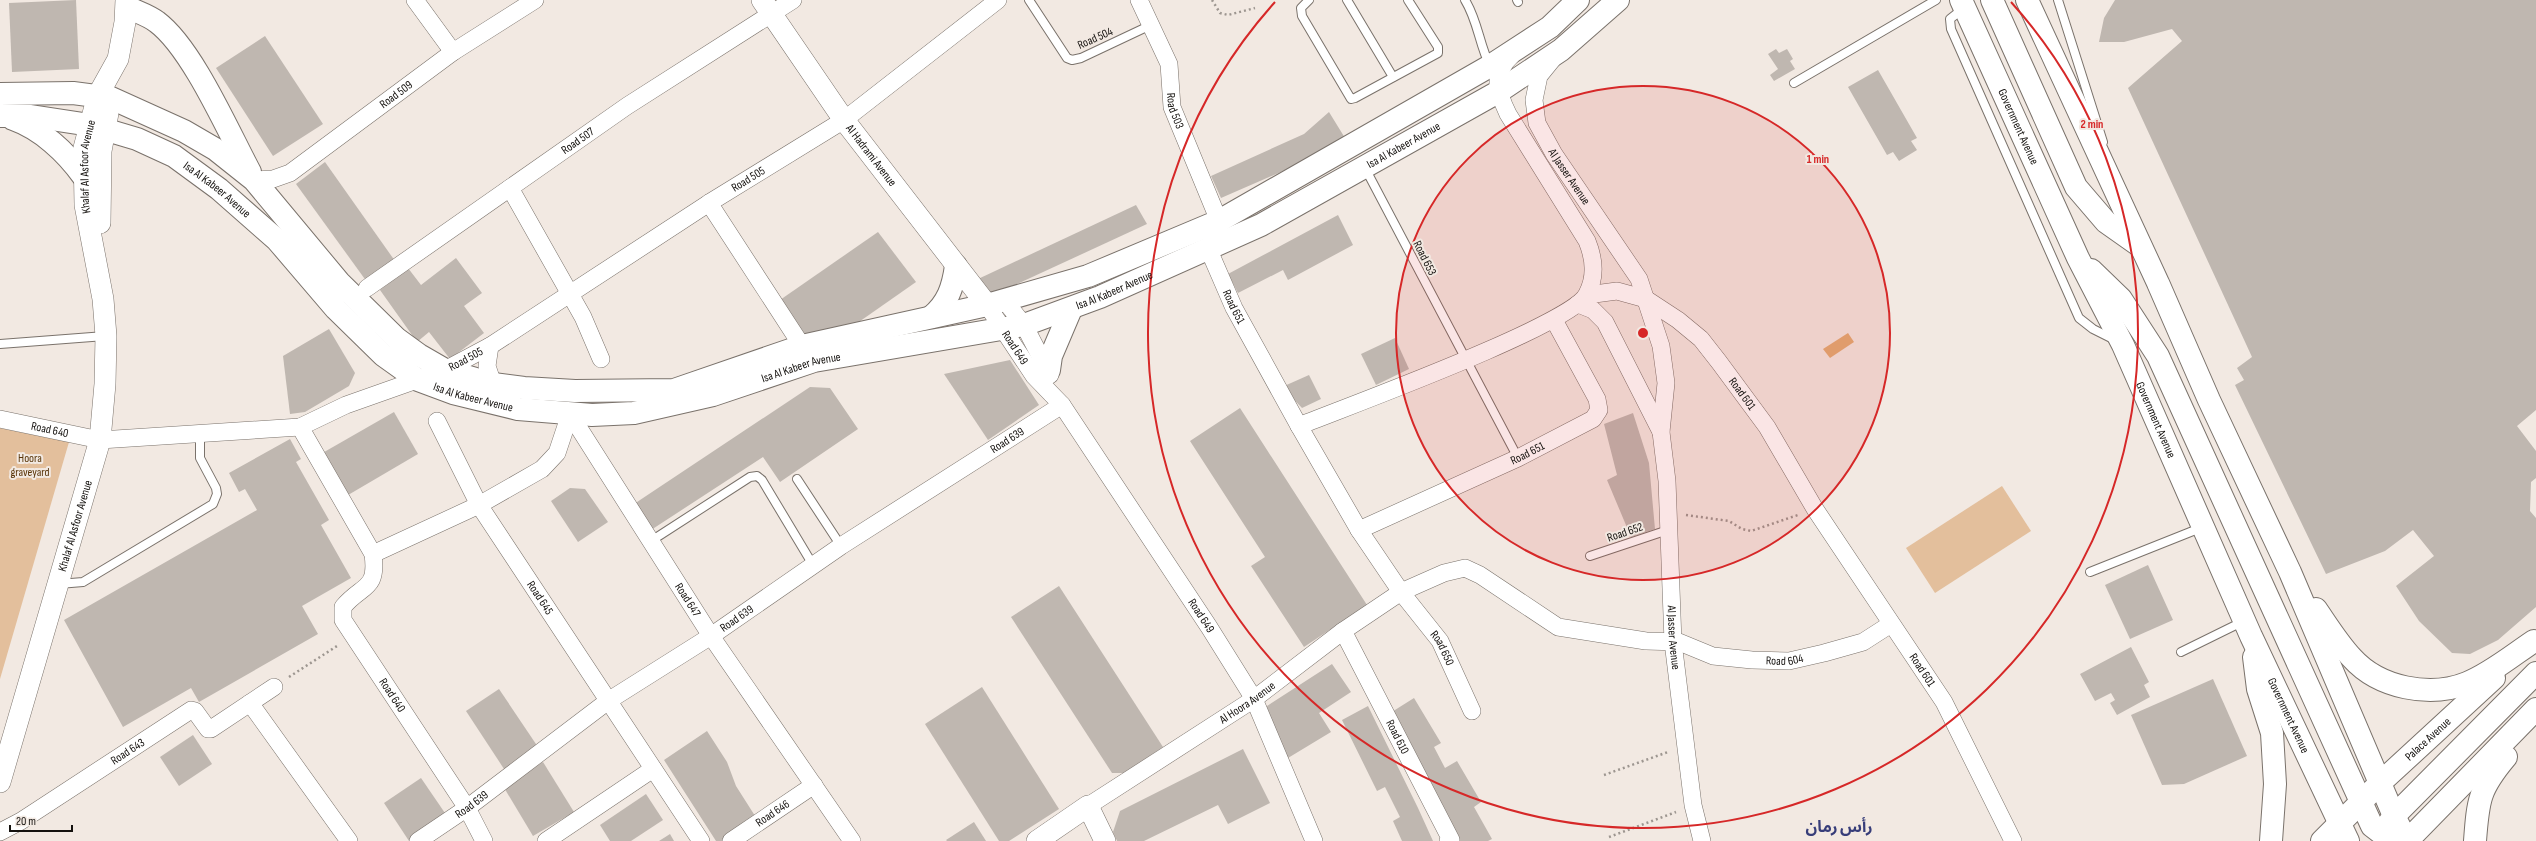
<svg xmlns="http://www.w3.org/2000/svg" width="2536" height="841" font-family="'Sofia Sans Condensed','Noto Sans Arabic',sans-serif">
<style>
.green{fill:#e3bf9c}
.water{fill:#e2ac76}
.building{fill:#bfb7b0}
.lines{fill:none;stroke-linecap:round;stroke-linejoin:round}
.service-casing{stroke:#7a726b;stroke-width:10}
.minor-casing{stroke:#7a726b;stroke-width:18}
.tertiary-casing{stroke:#7a726b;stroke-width:22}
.secondary-casing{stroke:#7a726b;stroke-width:24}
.path{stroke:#9d9690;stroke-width:2.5;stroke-dasharray:2 3;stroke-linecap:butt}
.service{stroke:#fff;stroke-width:8}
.minor{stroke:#fff;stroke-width:17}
.tertiary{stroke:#fff;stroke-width:21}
.secondary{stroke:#fff;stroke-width:22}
.ring{fill:none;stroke:#d62828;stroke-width:2}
.labels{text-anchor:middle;stroke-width:4;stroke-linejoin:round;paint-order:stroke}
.street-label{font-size:12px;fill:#14110e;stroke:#f2e9e2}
.park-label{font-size:12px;fill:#593509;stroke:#f2e9e2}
.district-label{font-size:16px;font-weight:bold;fill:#373d79;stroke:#f2e9e2}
.centre{fill:#d62828;stroke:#f2e9e2;stroke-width:2}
.ring-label{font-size:12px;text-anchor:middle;font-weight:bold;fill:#d62828;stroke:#f2e9e2;stroke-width:4;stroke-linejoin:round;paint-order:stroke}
</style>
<rect width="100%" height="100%" fill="#f2e9e2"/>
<g class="green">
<polygon points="0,428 69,442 0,679"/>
<polygon points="2002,486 2031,531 1935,593 1906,548"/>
</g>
<polygon class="water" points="1848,333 1854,342 1830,358 1823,349"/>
<g class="building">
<polygon points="76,0 79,69 12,72 9,3"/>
<polygon points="2115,0 2536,0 2536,410 2517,426 2536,451 2536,478 2531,482 2530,511 2536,518 2536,607 2498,640 2470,654 2452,653 2419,621 2396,586 2434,556 2413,530 2385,551 2326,574 2235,385 2244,380 2237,368 2252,357 2128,88 2182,41 2172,29 2124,42 2099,42 2104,18"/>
<polygon points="265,36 323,124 273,156 216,68"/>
<polygon points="1776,49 1779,53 1787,49 1793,59 1790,61 1795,69 1774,81 1770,75 1778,69 1768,54"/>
<polygon points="1878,70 1917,138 1911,141 1917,150 1899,161 1893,152 1887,155 1848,87"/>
<polygon points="1329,112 1345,138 1315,157 1221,198 1211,176 1304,134"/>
<polygon points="325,162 395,261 367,282 296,184"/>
<polygon points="1136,205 1147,224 987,298 978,279"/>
<polygon points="1338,215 1353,245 1288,280 1283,270 1238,293 1228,274"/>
<polygon points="878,232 916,282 856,324 805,339 780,300"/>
<polygon points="456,258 482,293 464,306 484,333 450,359 429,332 417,342 380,290 408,268 421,285"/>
<polygon points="329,329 355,373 349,386 305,412 290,414 283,356"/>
<polygon points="1395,338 1409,369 1376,385 1361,354"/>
<polygon points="1010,360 1039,405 988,440 944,374"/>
<polygon points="1309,375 1321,399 1302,408 1282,387"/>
<polygon points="810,387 830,388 858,429 780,482 763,457 651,530 634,504"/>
<polygon points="1240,408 1367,605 1304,647 1251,566 1265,557 1190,441"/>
<polygon points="394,412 418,454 343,498 319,455"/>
<polygon points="1633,413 1649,463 1655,529 1631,537 1607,480 1617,475 1604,424"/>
<polygon points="290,439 301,459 296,462 329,520 321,525 351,578 302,606 318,634 199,702 191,688 123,727 64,620 257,510 245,489 239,492 229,473"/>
<polygon points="570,488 585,489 608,522 578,542 551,501"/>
<polygon points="2148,565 2173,620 2130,639 2105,585"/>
<polygon points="1059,586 1163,747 1124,773 1112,773 1011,617"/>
<polygon points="2131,647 2149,682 2144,685 2150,697 2117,715 2110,703 2115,700 2111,693 2095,701 2080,674"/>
<polygon points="1332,664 1351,692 1319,713 1331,732 1288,758 1264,708"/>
<polygon points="2213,679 2247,756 2184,784 2162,785 2131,715"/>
<polygon points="982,687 1059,809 1009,841 999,841 925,724"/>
<polygon points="499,689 540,750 506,772 466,711"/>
<polygon points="1414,698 1441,743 1434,747 1445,768 1457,761 1481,802 1474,807 1492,839 1488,841 1458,841 1387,715"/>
<polygon points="1368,706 1418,808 1433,841 1402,841 1393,821 1400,817 1385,787 1377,791 1342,720"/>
<polygon points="707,731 727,762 736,786 757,819 724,841 716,841 664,760"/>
<polygon points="193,735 212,764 179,786 160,757"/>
<polygon points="1243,749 1270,803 1228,824 1218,805 1144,841 1117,841 1113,832 1120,811"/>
<polygon points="543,762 574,812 533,836 503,786"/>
<polygon points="421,778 447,816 409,841 384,803"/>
<polygon points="646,794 663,820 631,841 610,841 600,825"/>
<polygon points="974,822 986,841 947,841 946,840"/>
<polygon points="670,834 674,841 659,841"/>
</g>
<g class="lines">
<defs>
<g id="service">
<polyline points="1029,0 1067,58 1072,60 1081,58 1151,25"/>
<polyline points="1309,0 1301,8 1302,16 1351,99 1355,98 1438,53 1438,47 1408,0"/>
<polyline points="1347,0 1393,77"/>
<path d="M 1465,0 C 1478,21 1479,44 1490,66"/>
<polyline points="1517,0 1518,2"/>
<polyline points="2058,0 2103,142"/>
<polyline points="1964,8 1950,19 1951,29 2079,318 2093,329 2115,340"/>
<polyline points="1794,83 1936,0"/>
<polyline points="1365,168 1518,458"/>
<polyline points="0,344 105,336"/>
<polyline points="797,479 841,546"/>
<polyline points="651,541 750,477 757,476 762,480 813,565"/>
<polyline points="1590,556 1668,530"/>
<polyline points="2090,572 2203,527"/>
<polyline points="59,584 83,582 213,504 217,494 216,488 200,458 200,434"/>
<polyline points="2181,652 2244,621"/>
</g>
<g id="minor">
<polyline points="415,0 453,52"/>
<path id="s1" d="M 1139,0 L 1169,64 L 1172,107 L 1219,221"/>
<path id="s2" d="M 1552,60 L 1539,76 L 1534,100 L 1537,123 L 1554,154 L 1639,279 L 1661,346 L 1666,383 L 1661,432 L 1667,481 L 1673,642 L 1693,805 L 1702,841"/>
<path id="s3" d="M 254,180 L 273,179 L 290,173 L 453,52 L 535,0"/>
<polyline points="510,188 583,317 601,359"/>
<polyline points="709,203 802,346 805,358"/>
<path id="s4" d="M 1208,248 L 1234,308 L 1299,426 L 1359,530 L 1401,592 L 1440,641 L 1472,711"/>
<path id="s5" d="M 367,288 L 627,106 L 793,0"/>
<path id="s6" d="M 1587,295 L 1617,291 L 1646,299 L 1678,320 L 1701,339 L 1719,362 L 1767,427 L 1815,509 L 1944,702 L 2013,841"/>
<polyline points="1005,301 1024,325 1050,375"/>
<polyline points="1578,304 1593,310 1605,322 1661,432"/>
<path id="s7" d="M 987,305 L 1034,376 L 1062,405 L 1209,627 L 1254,699 L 1314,841"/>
<polyline points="490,346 487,366 493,384"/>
<path id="s8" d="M 570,414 L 711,636 L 852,841"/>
<path id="s9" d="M 0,419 L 100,440 L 300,427 L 346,405 L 445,370 L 490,346 L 709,203 L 844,120 L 998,0"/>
<path id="s10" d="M 437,421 L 479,505 L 701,841"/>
<path d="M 1299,426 C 1343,408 1572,325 1587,294 C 1596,277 1594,258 1587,241 L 1508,114 C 1497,91 1491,75 1512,55"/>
<path id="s11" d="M 300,427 L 373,554 C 378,591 362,584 343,607 L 343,620 L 467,808 L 484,841"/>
<path id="s12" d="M 1359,530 L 1518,458 L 1593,419 L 1599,410 L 1597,399 L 1554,320"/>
<polyline points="373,554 479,505 542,469 557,453 570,414"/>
<path id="s13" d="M 1343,631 L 1451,840 L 1448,841"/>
<polyline points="250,703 349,841"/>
<path id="s14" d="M 1088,806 L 1254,699 L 1343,631 L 1401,592 L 1444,573 L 1465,568 L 1480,575 L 1558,627 L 1646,641 L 1679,642 L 1713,656 L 1752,660 L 1789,661 L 1824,653 L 1863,642 L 1891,624"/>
<path id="s15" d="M 0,832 L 21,821 L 191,710 L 195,711 L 208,729 L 211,729 L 274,687"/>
<path id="s16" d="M 418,841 L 467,808 L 608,701 L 711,636 L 841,546 L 1062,405"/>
<polyline points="546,841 653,769"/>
<path id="s17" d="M 731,841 L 814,785"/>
</g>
<g id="tertiary">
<path id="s18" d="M 762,0 L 844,120 L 987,305"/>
<polyline points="100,223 101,151 108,113"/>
<path id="s19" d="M 0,782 L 100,440 L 105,384 L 106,336 L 103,299 L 85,205 L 84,148 L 98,95 L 118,59 L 125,22 L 126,0"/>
<polyline points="1037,841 1088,806 1105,841"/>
</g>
<g id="secondary">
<path id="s20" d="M 1961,0 L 2078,258 L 2123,345 L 2251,636 L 2348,841"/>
<polyline points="1992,0 2076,187 2106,222 2140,246"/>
<polyline points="2027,0 2158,283 2209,400 2290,572 2394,816 2407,841 2536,709"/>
<path d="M 127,7 C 137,12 148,15 157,22 C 192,48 228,131 250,172"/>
<polyline points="0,94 73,93 111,98 184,131 215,149 254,180 339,282 397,339 419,355 445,370 493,384 524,388 575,391 674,390 802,346 987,305 1088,276 1219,221 1490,66 1550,27 1578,0"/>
<path id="s21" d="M 0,116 L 31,116 L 90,125 L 137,139 L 174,156 L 219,189 L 277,240 L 336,309 L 383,355 L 418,380 L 453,393 L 518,409 L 592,415 L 634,413 L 713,395 L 814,361 L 1024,325 L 1100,297 L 1261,225 L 1498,92 L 1561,50 L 1618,0"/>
<path d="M 13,119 C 41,129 66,152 83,176"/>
<polyline points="2091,270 2121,299 2158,356 2372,826 2389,839 2406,841"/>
<path d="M 931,317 C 948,303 953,287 956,266"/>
<polyline points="1049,370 1051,356 1071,309"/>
<path d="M 2316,609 C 2327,625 2338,643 2352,658 C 2379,688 2430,698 2467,683 C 2490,674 2513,655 2534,641"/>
<polyline points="2254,657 2258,689 2272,733 2275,784 2271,841"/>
<polyline points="2386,827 2394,816 2536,673"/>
<path id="s22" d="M 2322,841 L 2380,783 L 2494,678"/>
<path d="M 2475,841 C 2478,800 2479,789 2506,757"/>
</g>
</defs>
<use href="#service" class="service-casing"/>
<use href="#minor" class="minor-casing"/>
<use href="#tertiary" class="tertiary-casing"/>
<use href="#secondary" class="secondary-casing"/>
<g class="path">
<polyline points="1212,0 1220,13 1228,15 1255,8"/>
<polyline points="1686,515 1729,521 1742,529 1751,531 1798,515"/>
<polyline points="289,677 337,646"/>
<polyline points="1604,775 1668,752"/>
<polyline points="1609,837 1676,812"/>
</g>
<use href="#service" class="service"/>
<use href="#minor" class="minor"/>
<use href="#tertiary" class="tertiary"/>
<use href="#secondary" class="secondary"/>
</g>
<circle cx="1643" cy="333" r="247" fill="#d62828" fill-opacity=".12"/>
<g class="ring">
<circle cx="1643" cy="333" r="247"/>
<path d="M2011 2A495 495 0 1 1 1275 2"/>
</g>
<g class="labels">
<g class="street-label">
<text transform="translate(1095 38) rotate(-24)" y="4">Road 504</text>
<text dy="4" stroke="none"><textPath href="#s3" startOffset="169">Road 509</textPath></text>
<text dy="4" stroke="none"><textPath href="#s1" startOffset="118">Road 503</textPath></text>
<text dy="4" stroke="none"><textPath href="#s20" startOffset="139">Government Avenue</textPath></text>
<text dy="4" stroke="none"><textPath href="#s5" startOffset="257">Road 507</textPath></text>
<text dy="4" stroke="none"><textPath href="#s21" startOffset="1555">Isa Al Kabeer Avenue</textPath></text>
<text dy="4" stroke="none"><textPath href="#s18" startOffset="190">Al Hadrami Avenue</textPath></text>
<text dy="4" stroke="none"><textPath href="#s19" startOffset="632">Khalaf Al Asfoor Avenue</textPath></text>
<text dy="4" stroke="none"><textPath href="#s2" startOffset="131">Al Jasser Avenue</textPath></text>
<text dy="4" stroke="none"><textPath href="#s9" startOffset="817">Road 505</textPath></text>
<text dy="4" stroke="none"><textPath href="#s21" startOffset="235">Isa Al Kabeer Avenue</textPath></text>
<text transform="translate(1425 258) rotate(63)" y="4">Road 653</text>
<text dy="4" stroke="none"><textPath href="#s21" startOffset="1231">Isa Al Kabeer Avenue</textPath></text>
<text dy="4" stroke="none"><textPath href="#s4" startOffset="64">Road 651</textPath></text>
<text dy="4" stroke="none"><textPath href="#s7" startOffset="51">Road 649</textPath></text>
<text dy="4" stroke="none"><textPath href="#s9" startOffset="482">Road 505</textPath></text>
<text dy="4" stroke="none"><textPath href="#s21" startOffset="907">Isa Al Kabeer Avenue</textPath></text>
<text dy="4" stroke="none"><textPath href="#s6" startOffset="197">Road 601</textPath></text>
<text dy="4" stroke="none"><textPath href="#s21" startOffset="571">Isa Al Kabeer Avenue</textPath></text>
<text dy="4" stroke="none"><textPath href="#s20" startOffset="463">Government Avenue</textPath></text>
<text dy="4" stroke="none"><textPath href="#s9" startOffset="51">Road 640</textPath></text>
<text dy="4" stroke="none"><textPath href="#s16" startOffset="713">Road 639</textPath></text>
<text dy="4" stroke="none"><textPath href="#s12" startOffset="185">Road 651</textPath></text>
<text dy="4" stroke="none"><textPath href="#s19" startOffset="267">Khalaf Al Asfoor Avenue</textPath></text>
<text transform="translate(1625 532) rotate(-19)" y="4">Road 652</text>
<text dy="4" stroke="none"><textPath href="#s10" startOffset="205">Road 645</textPath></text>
<text dy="4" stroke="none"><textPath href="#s8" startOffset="220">Road 647</textPath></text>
<text dy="4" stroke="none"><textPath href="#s7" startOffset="378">Road 649</textPath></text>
<text dy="4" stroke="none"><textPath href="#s16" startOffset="389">Road 639</textPath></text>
<text dy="4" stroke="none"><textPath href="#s2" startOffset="618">Al Jasser Avenue</textPath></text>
<text dy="4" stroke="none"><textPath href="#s4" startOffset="465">Road 650</textPath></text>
<text dy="4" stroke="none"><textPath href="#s14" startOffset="789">Road 604</textPath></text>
<text dy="4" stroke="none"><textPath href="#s6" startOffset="527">Road 601</textPath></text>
<text dy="4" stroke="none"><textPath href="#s11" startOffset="315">Road 640</textPath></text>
<text dy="4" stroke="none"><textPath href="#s14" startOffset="190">Al Hoora Avenue</textPath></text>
<text dy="4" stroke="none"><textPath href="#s20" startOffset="787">Government Avenue</textPath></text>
<text dy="4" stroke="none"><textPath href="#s13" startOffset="119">Road 610</textPath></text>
<text dy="4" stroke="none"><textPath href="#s22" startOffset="147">Palace Avenue</textPath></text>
<text dy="4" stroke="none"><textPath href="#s15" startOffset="151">Road 643</textPath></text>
<text dy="4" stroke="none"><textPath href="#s16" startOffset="65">Road 639</textPath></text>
<text dy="4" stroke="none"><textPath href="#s17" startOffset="50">Road 646</textPath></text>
</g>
<g class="park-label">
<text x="30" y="462">Hoora<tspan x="30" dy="14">graveyard</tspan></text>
</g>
<g class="district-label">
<text x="1839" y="832">رأس رمان</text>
</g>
</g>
<circle cx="1643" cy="333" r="6" class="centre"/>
<g class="ring-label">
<text x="2092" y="128">2 min</text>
<text x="1818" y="163">1 min</text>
</g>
<path d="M10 825v6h62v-6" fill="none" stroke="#14110e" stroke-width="2"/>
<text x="16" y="825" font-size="12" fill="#14110e" stroke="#f2e9e2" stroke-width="3" paint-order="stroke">20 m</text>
</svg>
